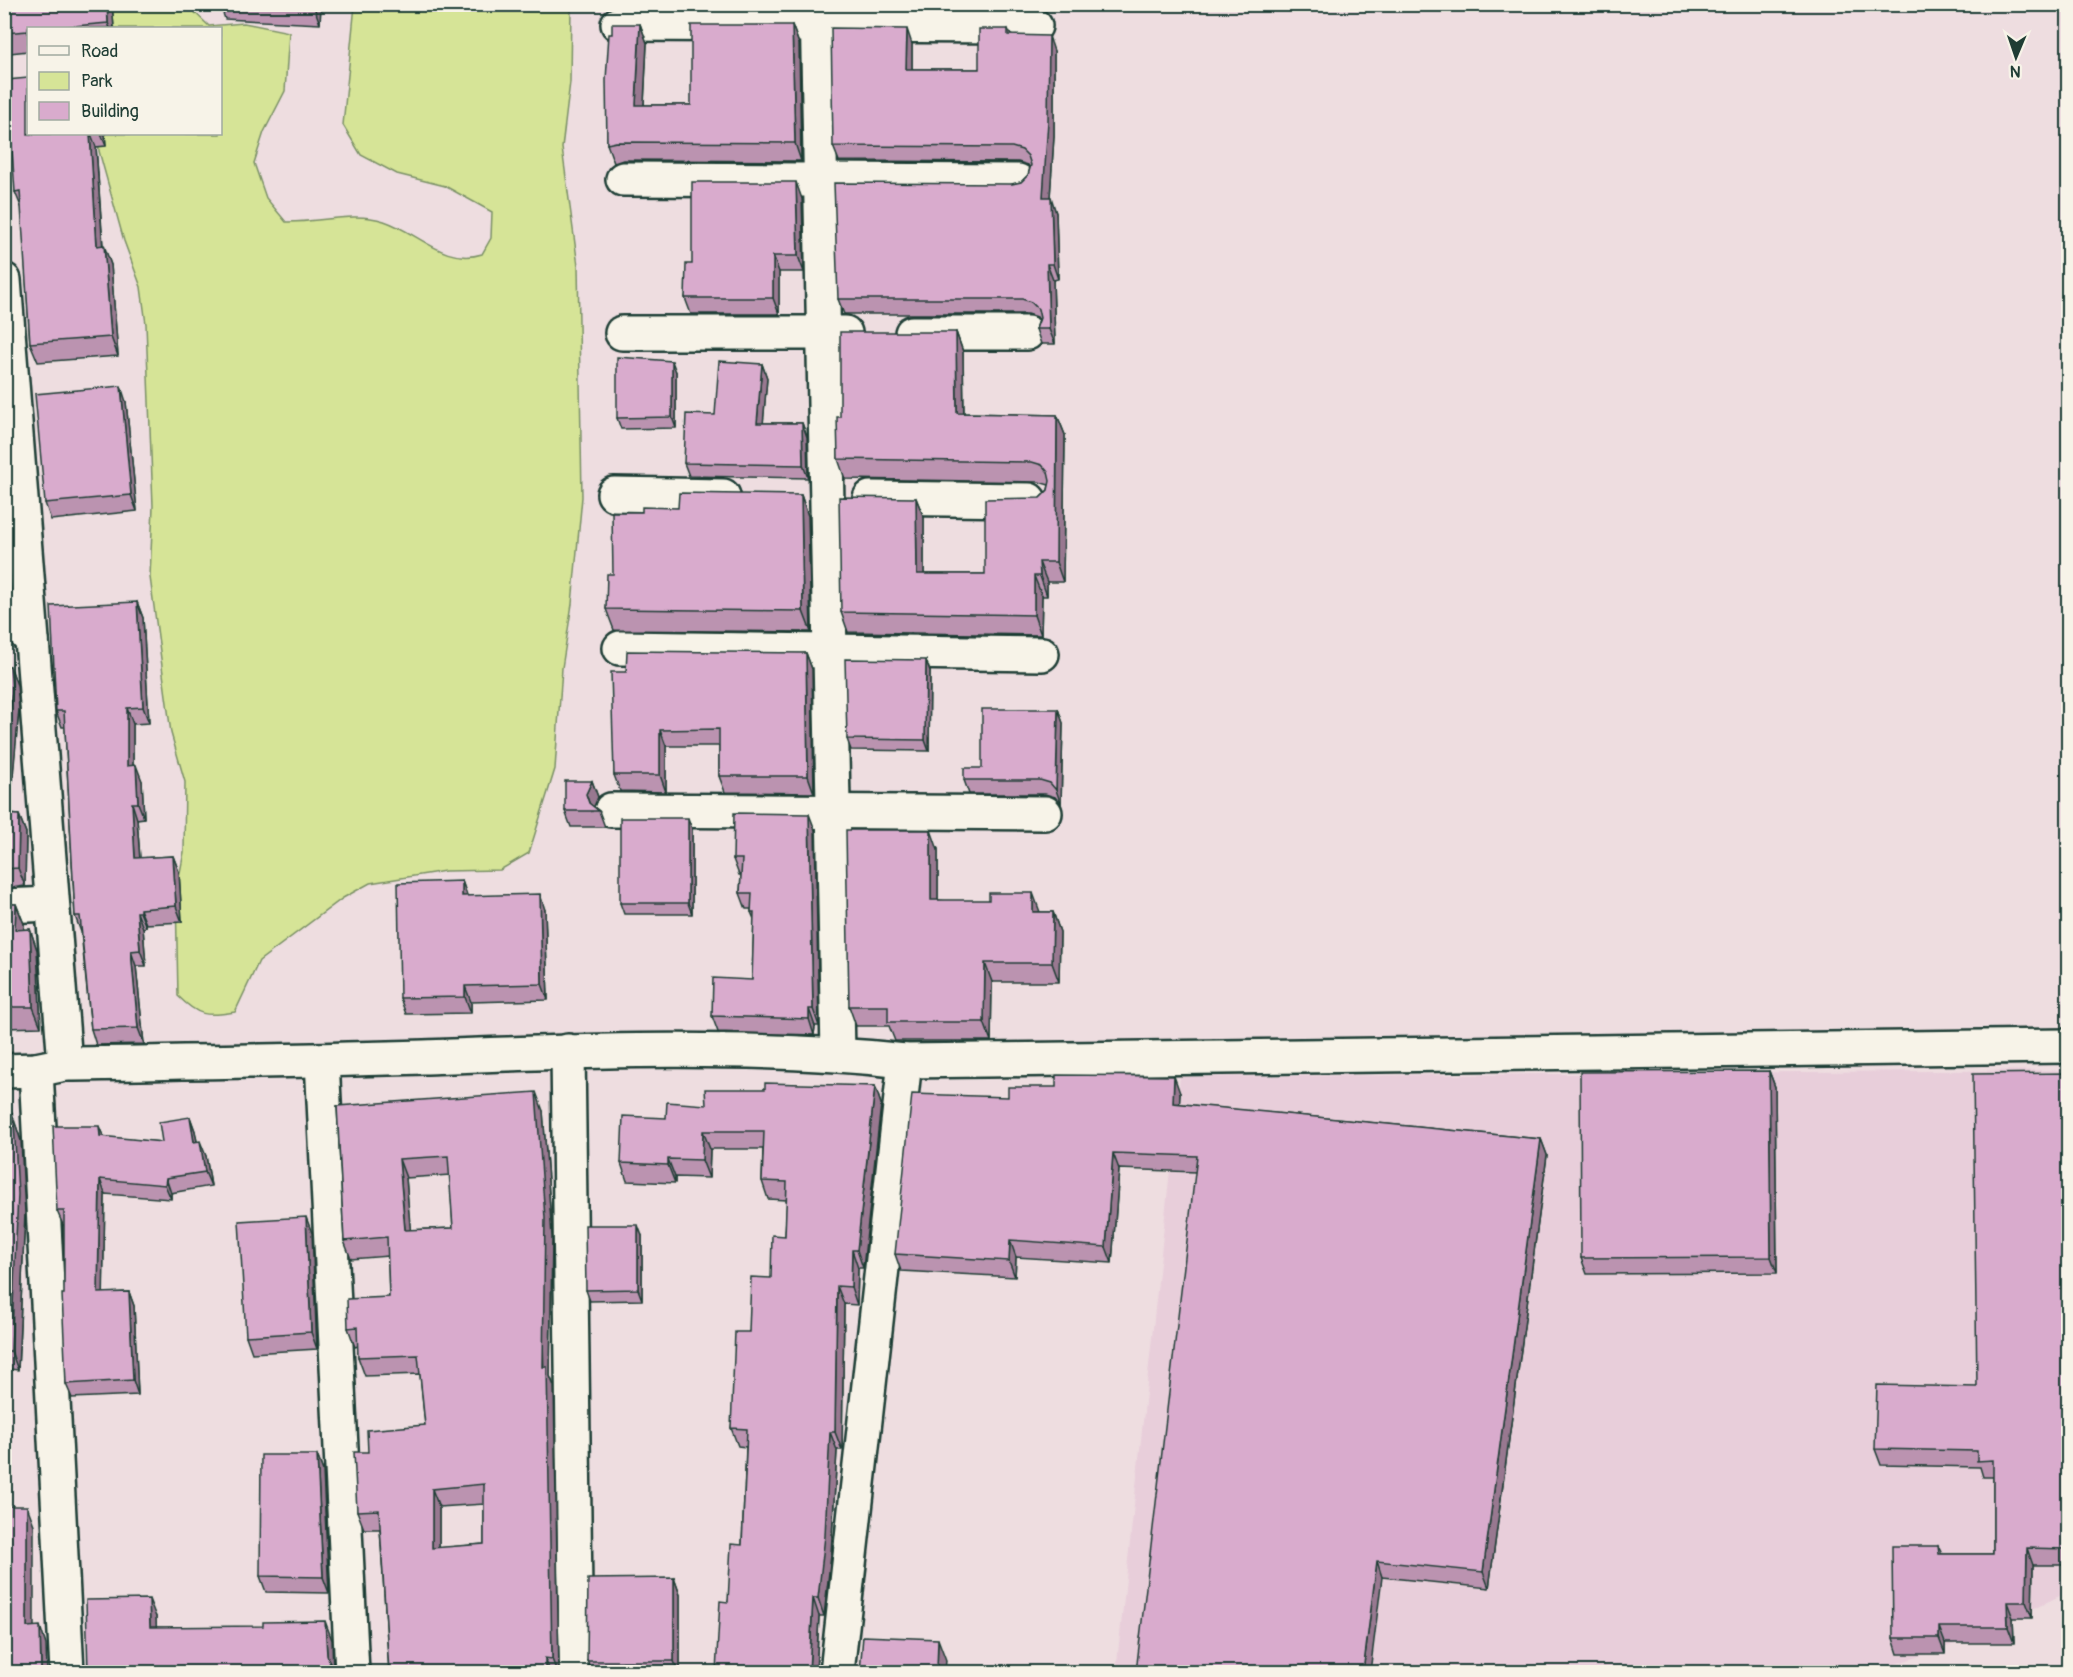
<svg xmlns="http://www.w3.org/2000/svg" width="2073" height="1677" font-family="Pangolin,sans-serif">
<style>
.built{fill:#e8ceda}
.green{fill:#d6e497;stroke:#7a9066;stroke-width:1.5}
.lines{fill:none;stroke-linecap:round;stroke-linejoin:round}
.street-casing{stroke:#1f3d34;stroke-width:38}
.street{stroke:#f7f3e8;stroke-width:33}
.wall{fill:#bb93b0;stroke:#1f3d34;stroke-width:1.5;fill-rule:evenodd}
.shaded-wall{fill:#987890;stroke:#1f3d34;stroke-width:1.5}
.building{fill:#d9abcd;stroke:#1f3d34;stroke-width:1.5;fill-rule:evenodd}
</style>
<rect width="100%" height="100%" fill="#eedde0"/>
<filter id="ink" filterUnits="userSpaceOnUse"><feTurbulence type="fractalNoise" baseFrequency=".0167" numOctaves="2"/><feDisplacementMap in="SourceGraphic" scale="12" xChannelSelector="R" yChannelSelector="G"/><feConvolveMatrix kernelMatrix="1 2 1 2 8 2 1 2 1" color-interpolation-filters="sRGB"/></filter>
<g filter="url(#ink)">
<polygon class="built" points="2068,1070 2068,1592 1967,1640 1872,1672 1116,1672 1180,1077"/>
<path class="green" d="M 92,5 L 194,5 L 189,7 L 209,26 L 244,23 L 289,32 L 285,91 L 264,132 L 254,163 L 266,198 L 286,222 C 318,223 353,211 384,221 C 418,232 444,266 482,254 L 491,238 L 492,212 L 445,186 L 397,174 L 361,155 L 343,125 L 355,5 L 571,5 L 570,82 L 562,148 L 578,266 L 582,497 L 572,604 L 562,668 L 555,769 L 529,853 L 500,870 L 445,871 L 370,883 L 343,898 L 259,961 L 235,1012 C 206,1017 198,1016 178,996 L 176,893 L 184,852 L 185,782 L 171,733 L 150,577 L 153,506 L 146,324 L 141,287 L 124,241 L 99,151 L 98,134 L 220,134 L 220,28 L 93,28 Z"/>
<g class="lines">
<defs>
<g id="street">
<polyline points="817,4 838,1054"/>
<polyline points="618,24 1035,26"/>
<polyline points="623,179 1018,181"/>
<polyline points="4,280 65,1064"/>
<polyline points="622,333 845,333"/>
<polyline points="912,333 1027,333"/>
<polyline points="614,494 723,496"/>
<polyline points="870,498 1029,500"/>
<polyline points="4,609 32,641"/>
<polyline points="620,648 1042,654"/>
<polyline points="611,810 1045,813"/>
<polyline points="4,906 52,904"/>
<polyline points="568,1051 576,1672"/>
<polyline points="322,1060 352,1672"/>
<polyline points="36,1070 67,1672"/>
<path d="M 4,1071 L 36,1070 L 65,1064 C 185,1062 304,1061 424,1057 C 582,1051 747,1044 905,1061 L 2068,1046"/>
<polyline points="837,1672 905,1061"/>
</g>
</defs>
<use href="#street" class="street-casing"/>
<use href="#street" class="street"/>
</g>
<g class="wall">
<polygon points="4,4 112,4 114,28 28,28 28,51 10,53 4,36"/>
<polygon points="220,4 321,4 320,24 225,19"/>
<polygon points="622,4 799,4 798,6 622,5"/>
<polygon points="835,4 1017,4 1017,7 836,6"/>
<polygon points="640,24 647,43 644,105 691,105 792,25 799,44 801,161 623,160 614,163 607,144 612,34"/>
<polygon points="1008,29 1011,35 1054,51 1054,136 1050,197 1056,213 1058,279 1053,280 1055,344 1041,344 1036,329 1039,320 1037,317 1028,314 844,314 838,299 1012,184 1021,182 1028,175 1030,168 1028,165 1018,162 839,161 833,146 912,44 912,69 979,69"/>
<polygon points="28,134 105,134 106,146 96,147 103,245 111,265 118,356 38,362 30,343 22,209 15,192"/>
<polygon points="802,199 804,272 779,272 779,314 691,314 685,298 692,264"/>
<polygon points="956,332 963,352 964,413 1057,415 1065,435 1063,582 1047,582 1047,596 1042,596 1041,635 848,632 841,612 916,498 924,518 924,574 985,574 1040,498 1048,490 1049,485 1039,482 845,479 838,459 840,417"/>
<polygon points="762,364 767,378 763,423 802,423 807,437 808,478 689,476 684,463 715,415"/>
<polygon points="676,372 676,428 621,429 617,418"/>
<polygon points="126,402 137,511 51,520 45,503"/>
<polygon points="801,495 808,516 811,632 614,630 606,609 613,574 642,512"/>
<polygon points="137,602 143,618 149,723 133,724 133,765 142,781 144,818 137,819 140,858 173,856 179,872 182,922 146,924 146,927 143,928 146,966 136,966 144,1044 96,1045 91,1029 81,932 75,916 65,727 62,727 56,711"/>
<polygon points="806,653 812,669 814,793 725,792 719,776 719,746 666,746 666,792 620,791 614,775 626,672"/>
<polygon points="4,664 6,666 10,666 17,685 19,709 9,814 19,815 26,833 25,886 4,889"/>
<polygon points="930,671 929,751 851,750 847,739"/>
<polygon points="1058,709 1063,723 1061,804 1055,797 1045,794 969,794 964,780 982,768"/>
<polygon points="592,781 598,797 594,807 599,811 605,827 571,827 565,811"/>
<polygon points="692,829 692,914 624,914 620,903"/>
<polygon points="815,830 819,1026 815,1026 814,1035 718,1032 712,1016 752,980 754,919 751,912 751,909 746,909 740,893 741,875 739,875 733,859"/>
<polygon points="938,850 938,900 1040,912 1053,912 1060,932 1059,982 992,982 991,1041 895,1041 889,1026 856,1026 849,1006"/>
<polygon points="462,881 467,896 545,910 548,1000 471,1002 471,1013 406,1014 400,998"/>
<polygon points="4,904 16,904 24,924 23,930 30,929 37,950 41,1027 4,1028"/>
<polygon points="1769,1071 1775,1087 1777,1273 1587,1274 1581,1258"/>
<polygon points="2068,1073 2068,1565 2033,1565 2032,1618 2013,1618 2014,1643 1945,1643 1945,1654 1898,1654 1893,1638 1938,1546 1942,1554 1993,1554 1993,1477 1983,1477 1980,1467 1881,1465 1875,1449 1977,1387"/>
<polygon points="875,1086 881,1104 863,1268 858,1268 857,1305 844,1304 842,1450 837,1450 831,1554 824,1616 819,1616 816,1672 716,1672 728,1602 742,1545 746,1447 738,1446 731,1428 749,1332 771,1278 785,1236 787,1200 768,1199 762,1181 763,1149 710,1149 709,1178 675,1177 675,1183 627,1181 621,1163 666,1118 706,1105 765,1089"/>
<polygon points="1180,1093 1179,1104 1541,1139 1547,1155 1489,1588 1382,1577 1196,1172 1119,1169 1112,1263 1016,1257 1015,1277 901,1271 895,1254 1008,1097"/>
<path d="M 337,1106 L 543,1111 L 552,1237 L 550,1376 L 554,1386 L 559,1672 L 389,1672 L 380,1529 L 364,1529 L 357,1511 L 368,1452 L 425,1425 L 420,1374 L 365,1376 L 358,1357 L 358,1346 L 355,1347 L 348,1328 L 389,1297 L 388,1256 L 351,1259 L 344,1241 ZM 450,1175 L 453,1228 L 410,1230 L 406,1178 ZM 484,1504 L 484,1544 L 439,1548 L 439,1507 Z"/>
<polygon points="4,1107 16,1126 21,1141 25,1213 18,1370 10,1369 7,1422 4,1422"/>
<polygon points="190,1117 195,1131 197,1142 206,1156 211,1186 171,1193 171,1199 105,1194 103,1293 129,1292 134,1306 138,1395 72,1398 66,1384 64,1225 63,1225 57,1211 103,1137 162,1142"/>
<polygon points="312,1233 317,1349 252,1353 246,1336"/>
<polygon points="642,1236 642,1300 590,1301 586,1290"/>
<polygon points="317,1455 323,1471 329,1593 266,1592 260,1576"/>
<polygon points="674,1578 680,1595 680,1672 592,1672 587,1661"/>
<polygon points="156,1617 156,1627 332,1640 333,1666 344,1672 88,1672"/>
</g>
<g class="shaded-wall">
<polygon points="107,4 112,4 114,28 110,28 108,23"/>
<polygon points="313,4 321,4 320,24"/>
<polygon points="640,24 647,43 643,123 636,105"/>
<polygon points="792,25 799,44 801,161 795,143"/>
<polygon points="907,29 912,44 912,84 906,69"/>
<polygon points="1049,36 1054,51 1054,136 1049,213 1043,197"/>
<polygon points="90,134 91,134 96,147 104,265 97,246"/>
<polygon points="101,134 105,134 106,146"/>
<polygon points="796,182 802,199 804,272 798,256"/>
<polygon points="1051,197 1056,213 1058,279 1053,264"/>
<polygon points="104,245 111,265 118,356 111,337"/>
<polygon points="773,256 779,272 779,314 773,298"/>
<polygon points="1047,264 1053,280 1055,344 1049,329"/>
<polygon points="956,332 963,352 964,433 957,413"/>
<polygon points="672,361 676,372 676,428 672,417"/>
<polygon points="762,364 767,378 762,437 757,423"/>
<polygon points="121,386 126,402 137,511 131,495"/>
<polygon points="1057,415 1065,435 1063,582 1056,562"/>
<polygon points="802,423 807,437 808,478 803,465"/>
<polygon points="801,495 808,516 811,632 803,611"/>
<polygon points="916,498 924,518 924,594 917,574"/>
<polygon points="1039,562 1047,582 1047,596 1040,576"/>
<polygon points="1034,576 1042,596 1041,635 1034,615"/>
<polygon points="137,602 143,618 149,723 143,707"/>
<polygon points="806,653 812,669 814,793 808,776"/>
<polygon points="926,660 930,671 929,751 925,740"/>
<polygon points="10,666 17,685 19,709 8,833 4,824 4,773"/>
<polygon points="127,708 133,724 133,781 127,766"/>
<polygon points="1058,709 1063,723 1061,804 1056,790"/>
<polygon points="660,730 666,746 666,792 660,775"/>
<polygon points="136,765 142,781 144,818 138,803"/>
<polygon points="592,781 598,797 592,811 586,794"/>
<polygon points="132,803 137,819 141,874 135,858"/>
<polygon points="809,814 815,830 819,1026 813,1009"/>
<polygon points="19,815 26,833 25,886 18,868"/>
<polygon points="688,818 692,829 692,914 688,903"/>
<polygon points="931,830 938,850 938,919 931,900"/>
<polygon points="173,856 179,872 182,922 176,906"/>
<polygon points="462,881 468,898 462,896"/>
<polygon points="1033,893 1040,912 1033,912"/>
<polygon points="540,894 545,910 548,1000 542,984"/>
<polygon points="16,904 24,924 23,950 15,930"/>
<polygon points="140,909 146,924 146,927 140,912"/>
<polygon points="137,912 143,928 146,966 140,950"/>
<polygon points="1053,912 1060,932 1059,982 1052,963"/>
<polygon points="30,929 37,950 41,1027 33,1007"/>
<polygon points="131,951 136,966 144,1044 138,1028"/>
<polygon points="985,963 992,982 991,1041 984,1022"/>
<polygon points="465,986 471,1002 471,1013 465,997"/>
<polygon points="809,1009 815,1026 814,1035 809,1019"/>
<polygon points="1769,1071 1775,1087 1777,1273 1771,1257"/>
<polygon points="1174,1076 1180,1093 1179,1119 1173,1103"/>
<polygon points="875,1086 881,1104 863,1268 857,1250"/>
<polygon points="536,1092 543,1111 552,1237 550,1376 554,1386 559,1672 557,1672 552,1659"/>
<polygon points="10,1107 21,1141 25,1213 18,1370 11,1351"/>
<polygon points="190,1117 195,1131 200,1157 194,1142"/>
<polygon points="99,1126 105,1140 100,1136"/>
<polygon points="703,1131 710,1149 709,1178 702,1160"/>
<polygon points="1541,1139 1547,1155 1489,1588 1483,1572"/>
<polygon points="200,1141 206,1156 211,1186 205,1172"/>
<polygon points="1113,1153 1119,1169 1112,1263 1106,1247"/>
<polygon points="399,1159 406,1178 412,1248 405,1230"/>
<polygon points="668,1159 675,1177 675,1183 668,1165"/>
<polygon points="166,1178 171,1193 171,1199 165,1185"/>
<polygon points="100,1179 105,1194 103,1307 98,1293"/>
<polygon points="306,1217 312,1233 317,1349 311,1332"/>
<polygon points="638,1225 642,1236 642,1300 638,1289"/>
<polygon points="1010,1240 1016,1257 1015,1277 1009,1261"/>
<polygon points="852,1250 858,1268 857,1305 851,1287"/>
<polygon points="837,1286 844,1304 842,1450 835,1432"/>
<polygon points="129,1292 134,1306 138,1395 133,1380"/>
<polygon points="4,1355 10,1369 7,1422 4,1414"/>
<polygon points="830,1432 837,1450 831,1554 824,1616 818,1598"/>
<polygon points="317,1455 323,1471 329,1593 323,1577"/>
<polygon points="432,1489 439,1507 439,1567 432,1548"/>
<polygon points="27,1506 34,1525 34,1645 27,1627"/>
<polygon points="2027,1548 2033,1565 2032,1618 2026,1602"/>
<polygon points="1377,1561 1382,1577 1370,1672 1363,1672"/>
<polygon points="674,1578 680,1595 680,1672 678,1672 674,1661"/>
<polygon points="813,1598 819,1616 816,1672 809,1672"/>
<polygon points="149,1599 156,1617 157,1645 150,1627"/>
<polygon points="2007,1602 2013,1618 2014,1643 2008,1627"/>
<polygon points="325,1621 332,1640 333,1672 327,1655"/>
<polygon points="40,1626 46,1645 47,1672 41,1672"/>
<polygon points="1939,1627 1945,1643 1945,1654 1939,1638"/>
<polygon points="938,1639 946,1660 945,1672 937,1670"/>
<polygon points="545,1658 550,1672 545,1672"/>
</g>
<g class="building">
<polygon points="4,4 107,4 108,23 52,28 28,28 28,31 4,33"/>
<polygon points="612,24 640,24 636,105 691,105 691,25 792,25 795,143 616,142 607,144 606,80 609,34 612,34"/>
<polygon points="831,28 907,29 906,69 979,69 979,29 1008,29 1008,35 1049,36 1048,121 1043,197 1051,197 1053,264 1047,264 1049,329 1036,329 1040,318 1038,309 1031,302 1022,299 838,299 834,183 1012,184 1021,182 1028,175 1031,165 1028,156 1022,150 1012,147 833,146"/>
<polygon points="28,78 28,134 90,134 97,246 104,245 111,337 30,343 20,191 15,192 7,80"/>
<polygon points="692,182 796,182 798,256 773,256 773,298 685,298 686,264 692,264"/>
<polygon points="840,332 956,332 957,413 1057,415 1056,562 1039,562 1040,576 1034,576 1034,615 841,612 839,497 916,498 917,574 985,574 985,499 1040,498 1048,490 1050,481 1048,472 1042,465 1032,462 838,459 837,417 840,417"/>
<polygon points="617,357 672,361 672,417 617,418"/>
<polygon points="719,361 762,364 757,423 802,423 803,465 684,463 686,414 715,415"/>
<polygon points="121,386 131,495 45,503 35,394"/>
<polygon points="679,493 801,495 803,611 606,609 607,574 613,574 612,512 642,512 642,507 678,508"/>
<polygon points="137,602 143,707 127,708 127,766 136,765 138,803 132,803 135,858 173,856 176,906 140,909 140,912 137,912 140,950 131,951 138,1028 91,1029 80,916 75,916 64,711 56,711 51,606"/>
<polygon points="627,651 806,653 808,776 719,776 719,729 660,730 660,775 614,775 611,672 626,672"/>
<polygon points="845,659 926,660 925,740 847,739"/>
<polygon points="4,664 6,666 10,666 12,690 4,773"/>
<polygon points="982,709 1058,709 1056,790 1050,783 1040,780 964,780 964,768 982,768"/>
<polygon points="565,781 592,781 586,794 589,803 599,811 565,811"/>
<polygon points="734,813 809,814 813,1009 809,1009 809,1019 712,1016 713,978 752,980 754,912 751,912 752,893 740,893 742,859 733,859"/>
<polygon points="4,814 19,815 18,868 4,869"/>
<rect x="620" y="818" width="68" height="85"/>
<polygon points="846,830 931,830 931,900 989,900 989,893 1033,893 1033,912 1053,912 1052,963 985,963 984,1022 888,1022 888,1006 849,1006"/>
<polygon points="462,881 462,896 540,894 542,984 465,986 465,997 400,998 398,883"/>
<polygon points="4,904 16,904 15,930 30,929 33,1007 4,1007"/>
<polygon points="1769,1071 1771,1257 1581,1258 1580,1072"/>
<polygon points="2068,1073 2068,1549 2027,1548 2026,1602 2007,1602 2008,1627 1939,1627 1939,1638 1893,1638 1892,1546 1938,1546 1939,1554 1993,1554 1993,1460 1977,1461 1977,1451 1875,1449 1877,1385 1977,1387 1973,1074"/>
<polygon points="1056,1075 1174,1076 1173,1103 1541,1139 1483,1572 1377,1561 1363,1672 1136,1672 1197,1156 1113,1153 1106,1247 1010,1240 1009,1261 895,1254 912,1094 1008,1097 1008,1087 1056,1087"/>
<polygon points="765,1083 875,1086 857,1250 852,1250 851,1287 837,1286 835,1432 830,1432 825,1536 818,1598 813,1598 809,1672 716,1672 720,1601 728,1602 731,1544 742,1545 747,1429 731,1428 735,1332 749,1332 751,1277 771,1278 772,1235 785,1236 787,1182 762,1181 764,1131 703,1131 702,1160 668,1159 668,1165 621,1163 623,1116 666,1118 667,1102 706,1105 705,1089 765,1089"/>
<path d="M 536,1092 L 545,1218 L 543,1367 L 547,1367 L 552,1659 L 545,1658 L 545,1672 L 389,1672 L 379,1510 L 357,1511 L 354,1452 L 368,1452 L 367,1430 L 425,1425 L 418,1355 L 358,1357 L 357,1327 L 348,1328 L 347,1299 L 389,1297 L 387,1237 L 344,1241 L 337,1106 ZM 448,1156 L 453,1228 L 405,1230 L 399,1159 ZM 484,1484 L 484,1544 L 432,1548 L 432,1489 Z"/>
<polygon points="4,1107 10,1107 10,1122 14,1122 18,1194 11,1351 4,1351"/>
<polygon points="190,1117 194,1142 200,1141 205,1172 166,1178 165,1185 100,1179 98,1293 129,1292 133,1380 66,1384 62,1294 64,1294 64,1211 57,1211 53,1126 99,1126 100,1136 162,1142 159,1122"/>
<polygon points="306,1217 311,1332 246,1336 239,1221"/>
<polygon points="585,1225 638,1225 638,1289 586,1290"/>
<polygon points="261,1455 317,1455 323,1577 260,1576"/>
<polygon points="4,1506 27,1506 27,1627 40,1626 41,1672 4,1672"/>
<polygon points="674,1578 674,1661 587,1661 588,1579"/>
<polygon points="149,1599 150,1627 263,1626 263,1622 325,1621 327,1655 330,1664 344,1672 264,1672 264,1670 206,1670 206,1672 88,1672 86,1600"/>
<polygon points="863,1636 938,1639 937,1670 977,1672 860,1672"/>
</g>
</g>
<rect width="2073" height="1677" fill="none" stroke="#f7f3e8" stroke-width="24"/>
<rect x="12" y="12" width="2049" height="1653" fill="none" stroke="#1f3d34" stroke-width="2" filter="url(#ink)"/>
<rect x="27" y="27" width="195" height="108" fill="#f7f3e8" stroke="#a1aaa0" stroke-width="1.5"/>
<rect x="39" y="46" width="30" height="9" fill="#f7f3e8" stroke="#a1aaa0" stroke-width="1.5"/>
<text x="81" y="57" font-size="18" fill="#1f3d34">Road</text>
<rect x="39" y="72" width="30" height="18" fill="#d6e497" stroke="#a1aaa0" stroke-width="1.5"/>
<text x="81" y="87" font-size="18" fill="#1f3d34">Park</text>
<rect x="39" y="102" width="30" height="18" fill="#d9abcd" stroke="#a1aaa0" stroke-width="1.5"/>
<text x="81" y="117" font-size="18" fill="#1f3d34">Building</text>
<g transform="translate(2016 57) rotate(182)" stroke="#f7f3e8" stroke-width="4.5" paint-order="stroke">
<path d="M0-4.5L10 22L0 15L-10 22Z" fill="#1f3d34"/>
<text y="-9" font-size="16" font-weight="bold" text-anchor="middle" fill="#1f3d34">N</text>
</g>
</svg>
